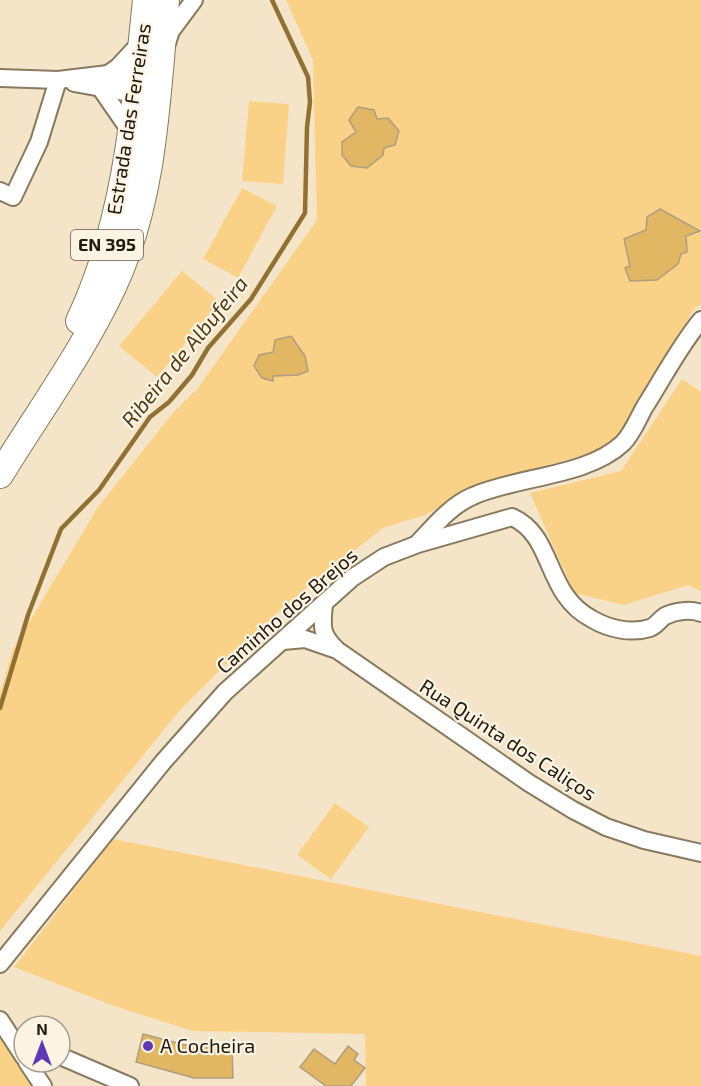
<svg xmlns="http://www.w3.org/2000/svg" width="701" height="1086" font-family="'Exo 2',sans-serif">
<style>
.green{fill:#fad287}
.lines{fill:none;stroke-linecap:round;stroke-linejoin:round}
.stream{stroke:#907133;stroke-width:4.5}
.building{fill:#e1b763;stroke:#ad9d82;stroke-width:1.5}
.minor-casing{stroke:#88795f;stroke-width:20}
.primary-casing{stroke:#88795f;stroke-width:28}
.minor{stroke:#fff;stroke-width:16}
.primary{stroke:#fff;stroke-width:26}
.poi-dot{fill:#5f39b1;stroke:#fdf3e2;stroke-width:2}
.labels{text-anchor:middle;stroke-width:4.5;stroke-linejoin:round;paint-order:stroke}
.shield{fill:#fdf3e2;stroke:#625b4f;stroke-width:1.5}
.shield-label{font-size:18px;font-weight:bold;fill:#201a10}
.street-label{font-size:20px;fill:#201a10;stroke:#fdf3e2}
.poi-label{font-size:20px;fill:#201a10;stroke:#fdf3e2;text-anchor:start}
.water-label{font-size:21px;font-style:italic;fill:#4d3b18;stroke:#fdf3e2}
</style>
<rect width="100%" height="100%" fill="#f5e5c8"/>
<g class="green">
<polygon points="286,0 701,0 701,304 694,309 620,434 593,453 482,483 425,515 383,528 284,606 181,709 0,931 0,694 13,649 98,507 172,414 198,388 317,220 313,60"/>
<polygon points="249,101 289,104 283,184 242,181"/>
<polygon points="242,188 277,206 238,278 203,259"/>
<polygon points="182,271 220,302 157,377 119,346"/>
<polygon points="682,379 701,392 701,591 688,585 624,605 574,593 530,493 621,471"/>
<polygon points="335,803 369,827 331,879 297,855"/>
<polygon points="113,839 701,956 701,1086 366,1086 365,1034 193,1031 114,1006 14,967"/>
<polygon points="0,1038 32,1086 0,1086"/>
</g>
<g class="lines">
<polyline class="stream" points="0,708 28,615 61,529 99,490 150,417 169,402 192,375 208,348 251,299 305,213 307,127 310,102 308,77 272,0"/>
</g>
<g class="building">
<polygon points="358,107 374,110 377,119 388,118 399,131 395,145 384,148 383,155 367,168 351,166 342,155 342,142 356,132 349,120"/>
<polygon points="660,209 700,231 686,236 687,252 681,254 678,264 657,280 630,281 625,268 630,266 624,239 646,230 647,217"/>
<polygon points="291,336 305,356 308,371 298,375 273,376 273,381 262,378 254,366 259,355 273,352 275,340"/>
<polygon points="143,1034 189,1046 232,1046 233,1078 194,1078 136,1062"/>
<polygon points="348,1046 358,1054 354,1060 365,1068 351,1086 326,1086 300,1067 314,1049 335,1064"/>
</g>
<g class="lines">
<defs>
<g id="minor">
<polyline points="167,43 171,31 194,0"/>
<polyline points="108,74 118,67 142,41"/>
<polyline points="0,78 58,80 108,74 122,76 134,82 141,93"/>
<polyline points="74,83 129,93 145,87"/>
<polyline points="101,89 130,131"/>
<polyline points="0,191 13,197 39,142 58,80"/>
<path d="M 418,543 C 434,526 451,505 473,496 C 518,476 587,477 623,443 C 632,434 638,419 644,408 C 663,378 679,347 701,320"/>
<path d="M 324,604 C 322,626 320,633 336,649"/>
<polyline points="283,641 305,639 337,650 529,783 573,810 606,827 644,840 701,853"/>
<path d="M 0,964 L 163,762 L 225,692 L 352,578 L 384,557 L 418,544 L 512,517 C 555,536 544,594 592,619 C 609,629 631,634 650,628 C 656,626 660,619 665,616 C 675,611 691,609 701,613"/>
<polyline points="0,1020 24,1057"/>
<polyline points="60,1056 130,1086"/>
<polyline points="27,1062 43,1086"/>
</g>
<g id="primary">
<path d="M 79,321 C 126,223 135,107 146,0"/>
<path d="M 0,475 C 38,413 82,353 113,287 C 155,198 157,96 166,0"/>
</g>
</defs>
<use href="#minor" class="minor-casing"/>
<use href="#primary" class="primary-casing"/>
<use href="#minor" class="minor"/>
<use href="#primary" class="primary"/>
</g>
<circle class="poi-dot" cx="148" cy="1046" r="6"/>
<g class="labels">
<rect class="shield" x="71" y="230" width="72" height="30" rx="4.5"/>
<g class="shield-label">
<text x="107" y="251">EN 395</text>
</g>
<g class="street-label">
<text transform="translate(129 119) rotate(-81)" y="7">Estrada das Ferreiras</text>
<text transform="translate(287 611) rotate(-41)" y="7">Caminho dos Brejos</text>
<text transform="translate(508 740) rotate(33)" y="7">Rua Quinta dos Caliços</text>
</g>
<g class="poi-label">
<text x="160" y="1053">A Cocheira</text>
</g>
<g class="water-label">
<text transform="translate(185 352) rotate(-51)" y="7">Ribeira de Albufeira</text>
</g>
</g>
<g transform="translate(42 1044)"><circle r="28" fill="#fdf3e2" stroke="#a59c8e" stroke-width="1.5"/>
<path d="M0-4.5L10 22L0 15L-10 22Z" fill="#5f39b1"/>
<text y="-9" font-size="16" font-weight="bold" text-anchor="middle" fill="#201a10">N</text>
</g>
</svg>
